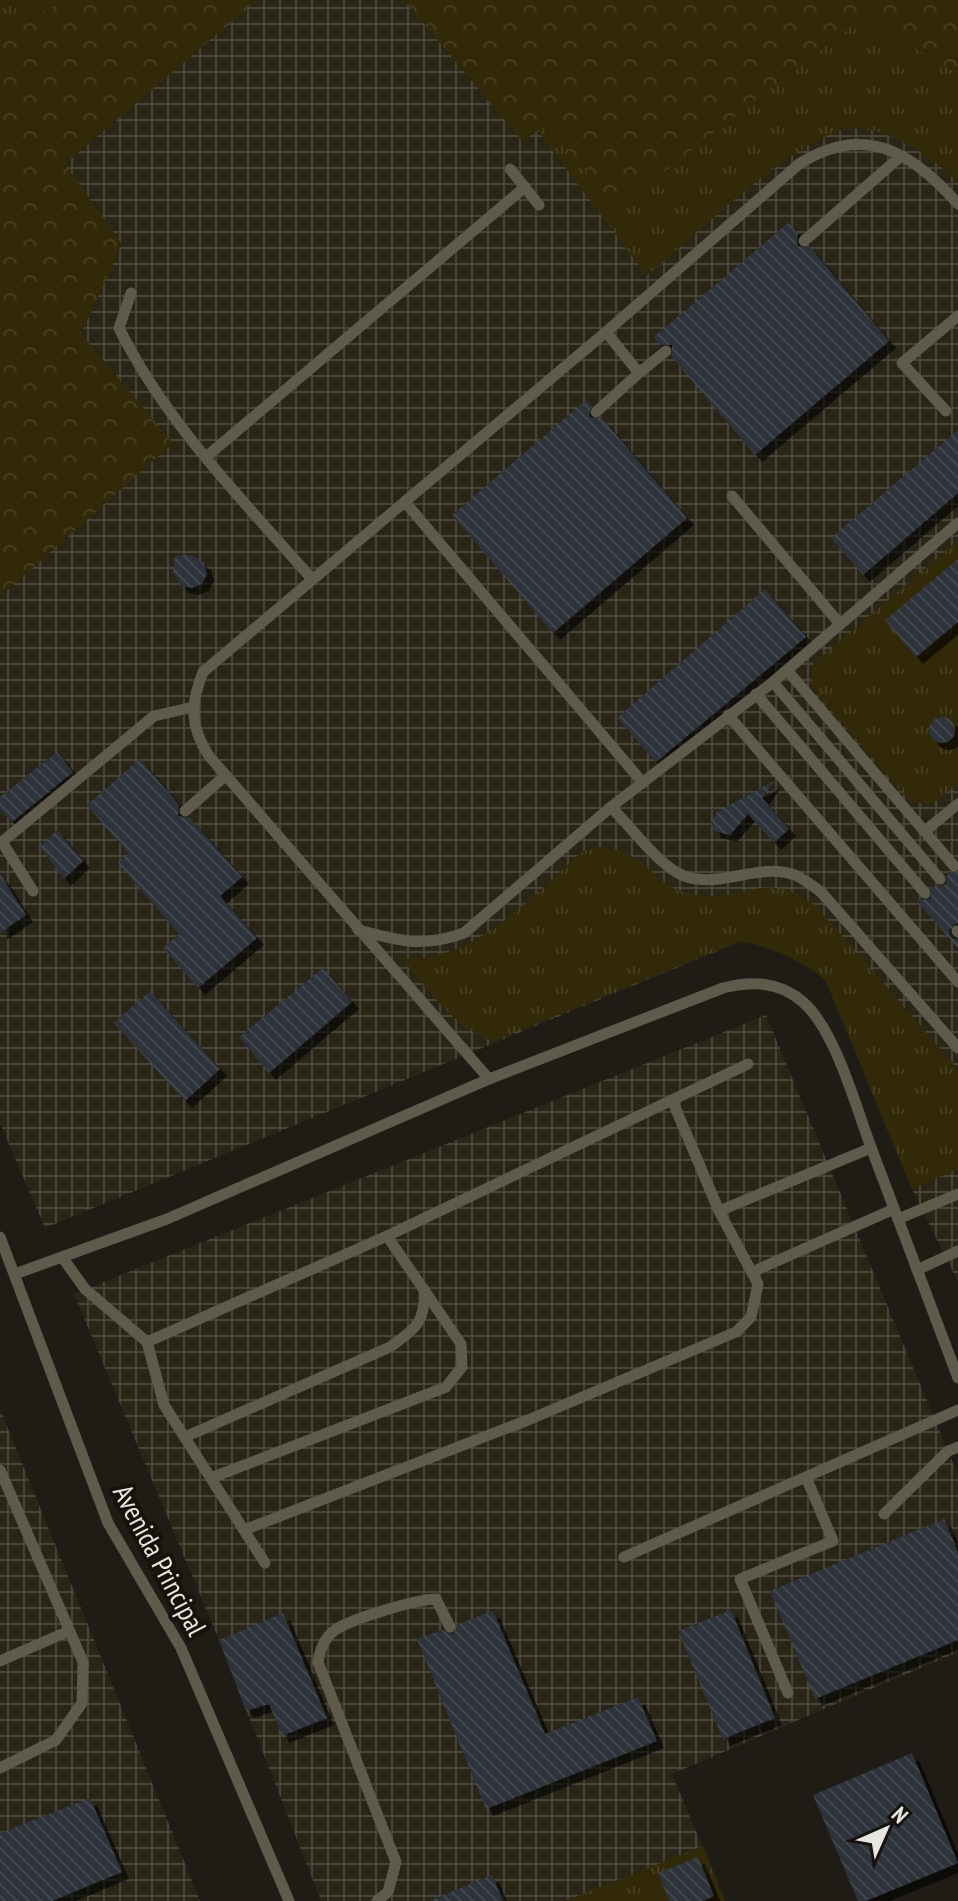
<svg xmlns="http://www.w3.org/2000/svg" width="958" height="1901" font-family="'PT Sans Narrow',sans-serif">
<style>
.industrial{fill:url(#industrial-grid)}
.grass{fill:url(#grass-tufts)}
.forest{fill:url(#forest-crowns)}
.building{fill:url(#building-back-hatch);filter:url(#shadow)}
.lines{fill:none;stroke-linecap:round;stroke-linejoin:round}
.service{stroke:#5f5b4c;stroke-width:11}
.labels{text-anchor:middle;stroke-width:8;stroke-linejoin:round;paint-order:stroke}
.street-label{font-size:28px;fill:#e7e6e0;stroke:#15130b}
</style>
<defs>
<pattern id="industrial-grid" width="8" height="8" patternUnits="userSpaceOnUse" patternTransform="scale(2)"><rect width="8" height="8" fill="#292517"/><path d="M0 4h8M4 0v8" fill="none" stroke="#484538"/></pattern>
<pattern id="grass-tufts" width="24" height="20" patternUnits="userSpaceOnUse" patternTransform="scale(2)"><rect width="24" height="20" fill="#312907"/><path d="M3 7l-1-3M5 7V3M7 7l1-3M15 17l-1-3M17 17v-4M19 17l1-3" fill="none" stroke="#453e1f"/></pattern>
<pattern id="forest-crowns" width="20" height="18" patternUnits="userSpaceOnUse" patternTransform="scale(2)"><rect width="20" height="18" fill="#312907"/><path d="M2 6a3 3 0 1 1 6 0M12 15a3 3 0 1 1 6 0" fill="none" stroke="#453e1f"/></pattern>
<pattern id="building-back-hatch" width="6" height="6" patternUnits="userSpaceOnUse" patternTransform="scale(2)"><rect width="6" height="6" fill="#2d323a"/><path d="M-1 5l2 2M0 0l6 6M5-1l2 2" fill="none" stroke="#41464d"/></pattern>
<filter id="shadow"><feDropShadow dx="7" dy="7" stdDeviation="0" flood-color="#0009"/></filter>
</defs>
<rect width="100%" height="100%" fill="#1e1c14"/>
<g class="industrial">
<polygon points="0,0 958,0 958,1282 912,1189 826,981 810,967 771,948 742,941 45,1228 0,1123"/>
<polygon points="766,1015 958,1475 958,1652 672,1774 725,1901 321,1901 219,1640 74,1294"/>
<polygon points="0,1409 182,1856 200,1901 0,1901"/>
</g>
<g class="grass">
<polygon points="0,0 69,0 0,29"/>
<path d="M 863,16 L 958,74 L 958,183 C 937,159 880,122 847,129 C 789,142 696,235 647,276 L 537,130 L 546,122 L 617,209 Z"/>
<path d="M 958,540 L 958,783 C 940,799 930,812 907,798 L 811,687 L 813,664 Z"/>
<path d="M 600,847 C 650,852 650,883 686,893 C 743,908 761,864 817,907 L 958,1069 L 958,1169 L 912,1189 L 826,981 C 801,960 774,948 741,941 L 493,1041 C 454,1029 427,987 401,958 C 475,964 530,897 583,851 Z"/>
<polygon points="703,1846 725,1901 565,1901"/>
</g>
<g class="forest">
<polygon points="69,0 257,0 65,164 122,244 81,334 173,443 0,597 0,29"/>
<polygon points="404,0 958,0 958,74 863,17 616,209 547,123 523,142"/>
</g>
<g class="building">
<polygon points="788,223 798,234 797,246 810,247 889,341 755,455 672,357 672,345 660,345 654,337"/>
<polygon points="586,400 591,405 589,417 602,418 687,518 553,633 452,515"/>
<polygon points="958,430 958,493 863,575 831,538"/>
<polygon points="191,555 204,563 207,574 202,584 192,588 181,586 173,572 175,556"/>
<polygon points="958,559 958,622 916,657 885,620"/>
<polygon points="765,589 806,637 656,762 617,718"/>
<circle cx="942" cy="730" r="13"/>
<polygon points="57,752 73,772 12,822 0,809 0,797"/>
<polygon points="140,759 179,805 178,816 190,818 242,877 220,896 257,938 198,988 163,948 179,934 118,863 129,854 87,805"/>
<polygon points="774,781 762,798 789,829 774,843 748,814 730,835 714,831 711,823 717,812"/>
<polygon points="57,830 83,861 64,879 40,847"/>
<polygon points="948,872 958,873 958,923 949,930 951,937 958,940 958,948 916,900 931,899 931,887 946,885"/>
<polygon points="0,874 26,915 0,933"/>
<polygon points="323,968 352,1002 269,1073 239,1037"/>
<polygon points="150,991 220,1069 185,1101 114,1023"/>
<polygon points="944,1519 958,1552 958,1640 815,1699 770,1591"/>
<polygon points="731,1610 775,1718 723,1739 678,1631"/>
<polygon points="493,1611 545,1734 638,1697 657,1741 486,1809 417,1639 442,1630 453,1635 458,1624"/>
<polygon points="283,1613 327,1718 282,1736 269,1704 246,1711 219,1640"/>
<polygon points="912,1753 958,1863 866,1901 858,1901 813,1795"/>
<polygon points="90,1798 122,1872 52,1901 0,1901 0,1833"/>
<polygon points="698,1857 714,1896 703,1901 669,1901 658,1873"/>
<polygon points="492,1875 503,1901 431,1901 431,1900"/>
</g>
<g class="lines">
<g class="service">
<polyline points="510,169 539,205"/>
<polyline points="804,241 901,156"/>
<path d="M 131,293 L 119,328 C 166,423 242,499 311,578"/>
<polyline points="606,332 639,373 666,351"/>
<polyline points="946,411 902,363 958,316"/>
<polyline points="596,412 639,373"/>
<polyline points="206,457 525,187"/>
<polyline points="732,496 840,624"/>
<polyline points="405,502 643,783"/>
<polyline points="787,670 954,866"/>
<polyline points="773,682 940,879"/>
<polyline points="756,694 925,893"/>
<polyline points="728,715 958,982"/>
<path d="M 611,807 C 630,826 660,867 684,876 C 722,889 757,862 795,875 C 804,879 813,886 821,892 L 958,1048"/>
<polyline points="185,811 225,776"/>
<polyline points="925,831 958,804"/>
<polyline points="33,891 2,842 154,716 193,707"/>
<path d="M 358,930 C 400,941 422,948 464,933 L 611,807 L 773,682 L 958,523"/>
<polyline points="957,931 958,932"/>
<path d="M 489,1079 L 209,756 C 190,727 190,704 203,672 L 606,332 L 799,164 C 864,123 911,151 958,204"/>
<polyline points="719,1211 871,1148"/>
<polyline points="898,1219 958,1194"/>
<polyline points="0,1237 108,1523 181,1648 289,1901"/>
<polyline points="62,1257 85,1289 147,1342 387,1236 672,1100"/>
<polyline points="917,1270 958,1251"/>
<polyline points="752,1272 894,1209"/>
<path d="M 15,1274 L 167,1219 L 489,1079 L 723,988 C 752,981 779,981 803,1002 C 836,1031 856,1108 872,1150 C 900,1226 929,1302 958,1378"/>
<polyline points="147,1342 164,1405 265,1563"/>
<path d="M 185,1437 L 390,1347 C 416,1328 426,1322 424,1289"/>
<polyline points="0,1470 83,1662 82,1703 56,1740 0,1768"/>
<polyline points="211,1478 446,1387 462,1367 461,1344 387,1236"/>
<polyline points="884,1514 948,1451 958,1447"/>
<polyline points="244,1530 528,1420 736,1332 751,1317 758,1284 719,1211 672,1100 748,1064"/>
<polyline points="624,1557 958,1410"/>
<polyline points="0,1661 69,1631"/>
<polyline points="788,1693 740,1579 833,1541 806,1477"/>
<path d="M 377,1901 L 388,1892 L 396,1862 L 318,1662 C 320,1650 324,1638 335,1630 C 351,1619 417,1599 436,1599 L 450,1627"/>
</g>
</g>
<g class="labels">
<g class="street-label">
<text transform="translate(160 1560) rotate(62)" y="10">Avenida Principal</text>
</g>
</g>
<g transform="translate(886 1829) rotate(45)" stroke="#15130b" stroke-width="6" paint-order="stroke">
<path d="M0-6L14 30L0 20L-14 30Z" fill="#e7e6e0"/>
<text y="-12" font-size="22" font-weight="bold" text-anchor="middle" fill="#e7e6e0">N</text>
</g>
</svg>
